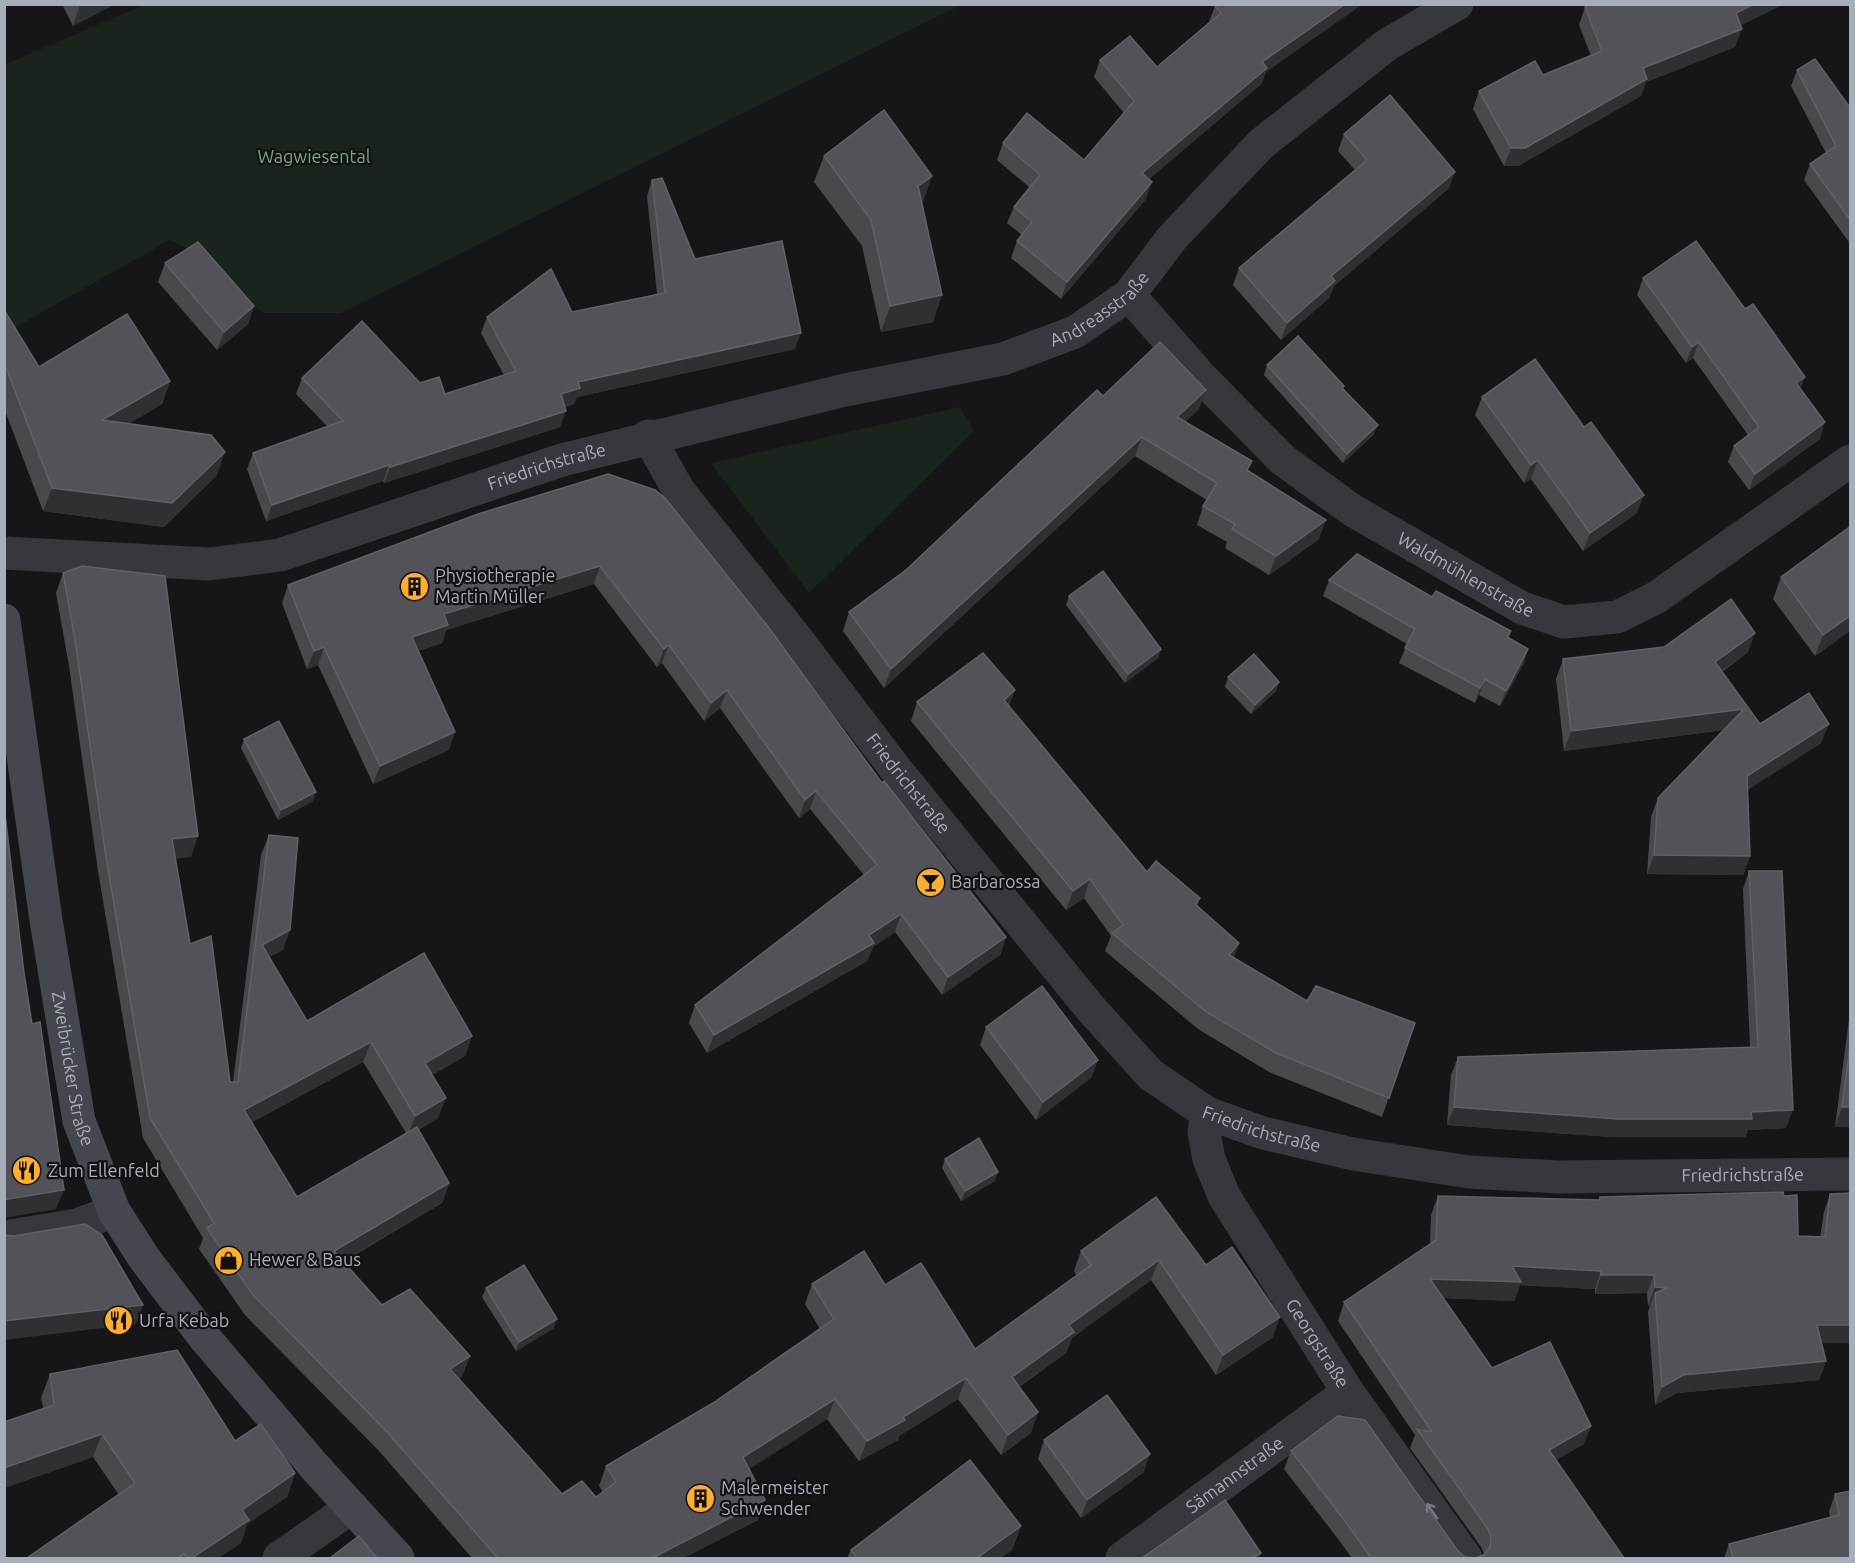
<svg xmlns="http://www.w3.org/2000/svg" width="1855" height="1563" font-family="Ubuntu,sans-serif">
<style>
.green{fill:#1b241c}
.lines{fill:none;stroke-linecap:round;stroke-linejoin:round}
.street{stroke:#37383e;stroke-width:33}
.secondary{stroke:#44474e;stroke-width:33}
.wall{fill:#47494d;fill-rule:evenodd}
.shaded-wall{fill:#2f3033}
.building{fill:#525359;stroke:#5f6168;stroke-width:1.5}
.oneway{stroke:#757882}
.labels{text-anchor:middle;stroke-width:4.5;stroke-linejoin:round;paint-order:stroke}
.park-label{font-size:18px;fill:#7ca67d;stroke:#111113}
.street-label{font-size:18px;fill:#a7adb9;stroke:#111113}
.poi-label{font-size:18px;fill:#a7adb9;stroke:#111113;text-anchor:start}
</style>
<rect width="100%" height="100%" fill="#161618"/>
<g class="green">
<polygon points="144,5 961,5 341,313 263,313 189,250 170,240 5,333 4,65"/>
<polygon points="960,407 974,431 809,593 711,463"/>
</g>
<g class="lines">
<g class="street">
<path id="s1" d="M 1129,295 L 1201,377 L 1283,460 L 1352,510 L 1522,608 L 1564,622 L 1617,617 L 1657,597 L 1850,461"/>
<path id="s2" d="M 648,436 L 679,491 L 797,639 L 894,767 L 1091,1009 L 1151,1075 L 1207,1113 L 1263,1133 L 1353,1154 L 1469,1172 L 1558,1177 L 1850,1174"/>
<path id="s3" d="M 4,553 L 209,564 L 280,555 L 562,460 L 845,390 L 1003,359 L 1075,332 L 1129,295 L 1172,238 L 1261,144 L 1388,44 L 1457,4"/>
<path id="s4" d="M 1207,1113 L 1204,1132 L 1209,1159 L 1224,1196 L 1348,1392 L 1466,1558"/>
<polyline points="4,1237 77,1225 114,1211"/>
<polyline points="279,1558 352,1507"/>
<path id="s5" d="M 1122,1558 L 1348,1392"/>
</g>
<path class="secondary" id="s6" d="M 4,620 L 46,920 L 79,1121 L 114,1211 L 144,1258 L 204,1337 L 314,1466 L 398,1558"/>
</g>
<g class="wall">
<polygon points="62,4 115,4 73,26"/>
<polygon points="1592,4 1784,4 1741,25 1735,47 1646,82 1641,96 1518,166 1504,166 1473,109 1479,91 1543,75 1591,56 1579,25 1585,7"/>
<polygon points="1215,6 1266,72 1261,84 1149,179 1146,199 1061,299 1011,258 1017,241 1022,235 1007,223 1014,207 1029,187 997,160 1003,143 1084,160 1124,113 1094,77 1100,60 1157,67 1209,22"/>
<polygon points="1797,70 1851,109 1851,245 1804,180 1810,164 1826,153 1791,86"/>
<polygon points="1344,134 1449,188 1334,286 1329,298 1281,340 1233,285 1239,268 1355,170 1338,151"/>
<polygon points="824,156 923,202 922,203 933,322 881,332 862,246 814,182"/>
<polygon points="652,180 695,259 795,349 577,397 574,404 565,407 560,427 384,483 383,481 266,521 247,469 253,453 327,426 296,394 302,378 420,383 445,394 504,375 481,333 487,317 572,312 657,294 647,196"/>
<polygon points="165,263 254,306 248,324 217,350 158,282"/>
<polygon points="1643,278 1801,389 1820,439 1749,490 1728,462 1734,446 1748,435 1693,358 1686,363 1637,295"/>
<polygon points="4,310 39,367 170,381 162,404 128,424 225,452 216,476 164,527 43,511 4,408"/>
<polygon points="1267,365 1344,386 1343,389 1374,434 1343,463 1264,375"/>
<polygon points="1103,396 1199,409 1185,422 1248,471 1319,539 1269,575 1225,548 1227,542 1197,525 1203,506 1207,500 1135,456 884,688 843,631 849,612 906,570"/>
<polygon points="1482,397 1637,513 1583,551 1531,479 1524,483 1475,415"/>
<polygon points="608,474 882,783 1006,937 1000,955 942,995 895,932 873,947 867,961 707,1053 689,1023 695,1005 864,875 810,809 799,818 720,708 704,721 662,663 657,667 594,584 446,630 442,643 418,651 449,750 373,784 318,665 307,669 282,603 288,585"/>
<polygon points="1851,526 1851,630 1815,656 1773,599 1781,577"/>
<path d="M 63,573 L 191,857 L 175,858 L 190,944 L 230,1082 L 233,1082 L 261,855 L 269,835 L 283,950 L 269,957 L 307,1021 L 472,1036 L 465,1056 L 432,1075 L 438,1118 L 418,1130 L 449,1183 L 442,1203 L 343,1262 L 382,1305 L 470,1356 L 462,1376 L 458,1379 L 562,1494 L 596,1497 L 603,1492 L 599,1486 L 606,1466 L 713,1403 L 820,1329 L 805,1304 L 812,1284 L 885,1285 L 975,1349 L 1077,1276 L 1074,1271 L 1081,1251 L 1206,1265 L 1273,1337 L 1216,1375 L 1151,1280 L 1072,1338 L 1066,1353 L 1019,1387 L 1031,1433 L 1001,1455 L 958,1399 L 899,1436 L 898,1440 L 859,1461 L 827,1419 L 749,1469 L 765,1500 L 758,1520 L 683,1558 L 472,1558 L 379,1451 L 245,1315 L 199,1249 L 203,1238 L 143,1138 L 98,871 L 69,666 L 56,593 ZM 363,1062 L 406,1133 L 297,1197 L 252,1122 Z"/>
<polygon points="1329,580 1432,597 1511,631 1508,638 1528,649 1523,665 1500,706 1479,695 1475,703 1399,663 1407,644 1323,596"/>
<polygon points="1069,596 1161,649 1158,658 1125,683 1066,605"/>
<polygon points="1748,652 1722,672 1760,724 1821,743 1747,790 1750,856 1743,875 1647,874 1651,817 1658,798 1723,730 1564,751 1556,679 1563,659"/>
<polygon points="1228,677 1276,691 1251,714 1225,687"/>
<polygon points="917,702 1009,706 1147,872 1200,898 1197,906 1234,958 1307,1001 1415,1023 1382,1117 1269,1072 1198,1029 1105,951 1111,936 1084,898 1066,910 911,721"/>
<polygon points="244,739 313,801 278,820 241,748"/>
<polygon points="1749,871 1786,1128 1748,1130 1745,1137 1611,1137 1447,1125 1451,1075 1458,1057 1750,1047 1743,889"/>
<polygon points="1851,1013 1851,1127 1835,1127 1849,1019"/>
<polygon points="986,1027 1098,1060 1091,1078 1036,1120 980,1045"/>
<polygon points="945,1159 995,1181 961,1201 942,1168"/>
<polygon points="1830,1194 1822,1343 1826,1361 1819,1380 1677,1393 1655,1405 1648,1312 1650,1306 1648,1306 1647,1293 1595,1294 1595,1289 1520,1285 1514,1301 1443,1298 1492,1368 1584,1444 1556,1460 1624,1558 1352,1558 1338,1539 1284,1469 1291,1451 1458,1551 1465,1557 1475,1558 1484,1554 1481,1547 1410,1448 1415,1435 1338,1321 1344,1302 1430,1244 1431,1215 1438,1196 1598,1200 1600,1197 1798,1236 1820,1237 1824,1212"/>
<polygon points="486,1288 554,1328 516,1351 482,1297"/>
<polygon points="50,1374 235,1441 295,1473 287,1497 247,1524 241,1543 218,1558 27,1558 119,1495 93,1457 4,1488 4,1422 43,1408 41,1398"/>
<polygon points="1044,1440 1144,1472 1081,1518 1038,1459"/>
<polygon points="1835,1494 1851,1558 1724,1558 1729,1544 1830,1517 1829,1511"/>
<polygon points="1021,1526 1012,1550 1001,1558 847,1558 851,1550"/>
</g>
<g class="shaded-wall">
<polygon points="80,4 115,4 73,26"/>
<polygon points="1345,4 1363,4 1266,72 1261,84 1136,190 1142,173 1262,62"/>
<polygon points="1754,4 1784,4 1729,31 1736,13"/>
<polygon points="1742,29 1735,47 1646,82 1641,96 1518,166 1504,166 1511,148 1643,68"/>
<polygon points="1455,172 1449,188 1334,286 1329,298 1281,340 1287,323 1331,276"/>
<polygon points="932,176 923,202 909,212 918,186"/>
<polygon points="1152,182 1146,199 1061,299 1067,282"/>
<polygon points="942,295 933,322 881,332 890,306"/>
<polygon points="254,306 248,324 217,350 224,332"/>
<polygon points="801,333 795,349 577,397 574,404 555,410 561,394 578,382"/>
<polygon points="1699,342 1693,358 1686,363 1692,347"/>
<polygon points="1805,377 1799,393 1796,383"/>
<polygon points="170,381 162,404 94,444 102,420"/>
<polygon points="1206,390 1199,409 1170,436 1177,417"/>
<polygon points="566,411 560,427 384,483 390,467"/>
<polygon points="1825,422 1820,439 1749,490 1755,474"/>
<polygon points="1378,425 1374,434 1343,463 1347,454"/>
<polygon points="1142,437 1135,456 884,688 891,669"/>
<polygon points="225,452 216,476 164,527 43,511 52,488"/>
<polygon points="1538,460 1531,479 1524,483 1531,465"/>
<polygon points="389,465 383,481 266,521 272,505"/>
<polygon points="1644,495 1637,513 1583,551 1590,533"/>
<polygon points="1326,520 1319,539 1269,575 1276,556"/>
<polygon points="600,566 594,584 446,630 442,643 406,655 412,637 444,614"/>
<polygon points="1851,615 1851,630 1815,656 1823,635"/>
<polygon points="1755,633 1748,652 1708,681 1715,662"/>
<polygon points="669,645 662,663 657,667 664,649"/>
<polygon points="324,647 318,665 307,669 314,651"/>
<polygon points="1161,649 1158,658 1125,683 1128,674"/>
<polygon points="1528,649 1523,665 1500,706 1506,691"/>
<polygon points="1485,679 1479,695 1475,703 1480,688"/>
<polygon points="1279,682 1276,691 1251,714 1255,705"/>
<polygon points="727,690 720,708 704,721 711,703"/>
<polygon points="1015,690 1008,709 1004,700"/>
<polygon points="1744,709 1737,728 1564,751 1571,731"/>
<polygon points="1829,724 1821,743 1740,795 1747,776"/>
<polygon points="455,732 449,750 373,784 380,766"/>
<polygon points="816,791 810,809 799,818 805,800"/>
<polygon points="316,792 313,801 278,820 281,810"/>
<polygon points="198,836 191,857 164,860 172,839"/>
<polygon points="1654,855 1750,856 1743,875 1647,874"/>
<polygon points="1090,879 1084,898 1066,910 1073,891"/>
<polygon points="901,914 895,932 873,947 867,961 707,1053 714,1035"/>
<polygon points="290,930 283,950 254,965 262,945"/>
<polygon points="1006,937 1000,955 942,995 948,977"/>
<polygon points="1239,943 1233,961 1229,955"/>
<polygon points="472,1036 465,1056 417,1083 425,1063"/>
<polygon points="371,1042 363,1062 237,1130 244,1110"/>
<polygon points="1098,1060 1091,1078 1036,1120 1043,1102"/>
<polygon points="446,1098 438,1118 408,1136 415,1116"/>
<polygon points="1454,1107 1751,1112 1793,1110 1786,1128 1748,1130 1745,1137 1611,1137 1447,1125"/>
<polygon points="1842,1107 1851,1107 1851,1127 1835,1127"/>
<polygon points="998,1172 995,1181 961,1201 965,1191"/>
<polygon points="449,1183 442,1203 326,1271 334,1251"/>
<polygon points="64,1190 56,1209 4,1218 4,1200 8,1199"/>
<polygon points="1159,1260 1151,1280 1072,1338 1066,1353 1004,1397 1012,1377 1069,1325"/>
<polygon points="1512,1266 1601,1271 1595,1289 1520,1285 1514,1301 1423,1297 1430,1279"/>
<polygon points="1601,1275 1654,1275 1647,1293 1595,1294"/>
<polygon points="1655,1287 1667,1288 1655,1293 1650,1306 1648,1306"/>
<polygon points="143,1305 136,1324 4,1340 4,1321"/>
<polygon points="1280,1317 1273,1337 1216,1375 1223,1355"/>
<polygon points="557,1319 554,1328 516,1351 519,1342"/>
<polygon points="1817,1325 1851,1325 1851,1343 1811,1343"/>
<polygon points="470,1356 462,1376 443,1390 450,1369"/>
<polygon points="1826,1361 1819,1380 1677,1393 1655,1405 1662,1387 1683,1375"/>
<polygon points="966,1378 958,1399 899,1436 898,1440 859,1461 867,1441"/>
<polygon points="835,1399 827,1419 735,1478 743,1457"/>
<polygon points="1038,1412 1031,1433 1001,1455 1008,1435"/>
<polygon points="1591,1426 1584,1444 1542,1468 1549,1450"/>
<polygon points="102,1434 93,1457 4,1488 4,1468"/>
<polygon points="1150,1454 1144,1472 1081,1518 1087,1500"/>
<polygon points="295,1473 287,1497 247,1524 241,1543 218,1558 192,1558 242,1510"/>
<polygon points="765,1500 758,1520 683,1558 653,1558 658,1555"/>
<polygon points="1021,1526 1012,1550 1001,1558 977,1558"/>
<polygon points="1261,1553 1259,1558 1253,1558"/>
</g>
<g class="building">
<polygon points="1218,4 1345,4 1262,62 1267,68 1142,173 1152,182 1067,282 1017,241 1032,222 1014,207 1040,175 1003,143 1027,113 1084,160 1134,101 1100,60 1130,36 1157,67 1221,13 1215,6"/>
<polygon points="1592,4 1754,4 1736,13 1742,29 1643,68 1647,79 1525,148 1511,148 1479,91 1535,61 1543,75 1602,51 1585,7"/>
<polygon points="1815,59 1851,109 1851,221 1810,164 1836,146 1797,70"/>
<polygon points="1390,95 1455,172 1331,276 1335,281 1287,323 1239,268 1367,160 1344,134"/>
<polygon points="884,110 932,176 918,186 942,295 890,306 871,220 824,156"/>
<polygon points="662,178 695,259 782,241 801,333 578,382 580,388 561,394 566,411 390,467 389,465 272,505 253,453 343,421 302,378 362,321 420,383 439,377 445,394 516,371 487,317 551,269 572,312 665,293 652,180"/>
<polygon points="1696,241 1745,309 1753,304 1805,377 1796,383 1825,422 1755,474 1734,446 1759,427 1699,342 1692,347 1643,278"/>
<polygon points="198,242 254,306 224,332 165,263"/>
<polygon points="4,310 39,367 127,314 170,381 102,420 211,435 225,452 172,503 52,488 4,362"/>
<polygon points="1298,336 1344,386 1342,388 1378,425 1347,454 1267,365"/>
<polygon points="1160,342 1206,390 1177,417 1252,461 1247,470 1326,520 1276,556 1232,529 1235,524 1203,506 1217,483 1142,437 891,669 849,612 906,570 1097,390 1103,396"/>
<polygon points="1535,359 1584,427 1591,422 1644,495 1590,533 1538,460 1531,465 1482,397"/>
<polygon points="608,474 655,490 665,498 769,628 882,783 884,781 1006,937 948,977 901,914 869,935 874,943 714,1035 695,1005 877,865 816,791 805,800 727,690 711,703 669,645 664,649 600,566 444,614 448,625 412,637 455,732 380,766 324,647 314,651 288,585 478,514"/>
<polygon points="1851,526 1851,615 1823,635 1781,577"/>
<polygon points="1357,554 1432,597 1436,591 1511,631 1507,637 1528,649 1506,691 1485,679 1480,688 1405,648 1415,629 1329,580"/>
<polygon points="82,566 165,576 198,836 172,839 190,944 211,936 230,1082 238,1082 269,835 298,838 290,930 262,945 307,1021 424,953 472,1036 425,1063 446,1098 415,1116 371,1042 244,1110 297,1197 417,1127 449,1183 334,1251 382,1305 410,1289 470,1356 450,1369 562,1494 582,1481 596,1497 616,1482 606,1466 713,1403 834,1319 812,1284 864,1251 885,1285 921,1263 975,1349 1091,1265 1081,1251 1156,1197 1206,1265 1232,1247 1280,1317 1223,1355 1159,1260 1069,1325 1074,1332 1012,1377 1038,1412 1008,1435 966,1378 903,1417 905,1420 867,1441 835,1399 743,1457 765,1500 658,1555 653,1558 498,1558 386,1431 253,1295 207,1228 214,1223 150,1118 105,851 76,646 63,573"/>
<polygon points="1103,571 1161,649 1128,674 1069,596"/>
<polygon points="1731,599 1755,633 1715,662 1760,724 1809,693 1829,724 1747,776 1750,856 1654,855 1658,798 1744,709 1571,731 1563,659 1664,647"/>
<polygon points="983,653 1015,690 1004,700 1147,872 1156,861 1200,898 1195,904 1239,943 1229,955 1307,1001 1316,986 1415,1023 1389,1098 1276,1053 1205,1011 1112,933 1123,925 1090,879 1073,891 917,702"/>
<polygon points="1254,654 1279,682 1255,705 1228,677"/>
<polygon points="279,721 316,792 281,810 244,739"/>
<polygon points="4,806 24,973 32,1024 40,1022 64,1190 8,1199 4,1200"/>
<polygon points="1749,871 1782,871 1793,1110 1751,1112 1752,1119 1618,1119 1454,1107 1458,1057 1758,1047"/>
<polygon points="1042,986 1098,1060 1043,1102 986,1027"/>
<polygon points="1851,1039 1851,1107 1842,1107"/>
<polygon points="979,1138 998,1172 965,1191 945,1159"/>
<polygon points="1783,1192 1784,1196 1797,1195 1798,1236 1825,1237 1830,1194 1851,1193 1851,1325 1817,1325 1826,1361 1683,1375 1662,1387 1655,1293 1667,1288 1655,1287 1654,1275 1601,1275 1601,1271 1512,1266 1521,1282 1430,1279 1492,1368 1550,1342 1591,1426 1549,1450 1624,1558 1371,1558 1345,1521 1291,1451 1338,1416 1365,1420 1458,1551 1465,1557 1475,1558 1484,1555 1490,1547 1491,1537 1488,1529 1417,1429 1432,1432 1344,1302 1436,1240 1438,1196 1600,1200 1600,1197"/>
<polygon points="85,1224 102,1235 143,1305 4,1321 4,1235 14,1236"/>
<polygon points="524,1265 557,1319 519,1342 486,1288"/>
<polygon points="177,1350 235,1441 261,1424 295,1473 242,1510 249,1520 192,1558 188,1558 184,1554 178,1558 27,1558 135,1483 102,1434 4,1468 4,1422 54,1405 50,1374"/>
<polygon points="1107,1395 1150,1454 1087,1500 1044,1440"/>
<polygon points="970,1460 1021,1526 977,1558 857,1558 851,1550"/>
<polygon points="1851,1491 1851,1558 1733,1558 1729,1544 1839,1515 1835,1494"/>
<polygon points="1225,1500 1261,1553 1253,1558 1142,1558"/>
<polygon points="359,1536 377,1558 330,1558"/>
</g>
<defs><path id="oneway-shaft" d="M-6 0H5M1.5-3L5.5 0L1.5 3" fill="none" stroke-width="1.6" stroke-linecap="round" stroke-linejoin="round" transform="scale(1.5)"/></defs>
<use class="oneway" href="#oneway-shaft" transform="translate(1432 1511) rotate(-125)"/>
<defs>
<symbol id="building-disc" viewBox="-11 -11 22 22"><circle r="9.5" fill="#ffaf27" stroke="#111113"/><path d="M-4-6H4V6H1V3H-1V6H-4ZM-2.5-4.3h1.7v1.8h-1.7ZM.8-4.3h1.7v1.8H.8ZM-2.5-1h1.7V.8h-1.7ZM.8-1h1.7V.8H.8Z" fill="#111"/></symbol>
<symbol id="bar-disc" viewBox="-11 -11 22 22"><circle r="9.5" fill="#ffaf27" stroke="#111113"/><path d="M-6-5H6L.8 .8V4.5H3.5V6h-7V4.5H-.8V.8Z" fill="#111"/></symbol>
<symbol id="restaurant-disc" viewBox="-11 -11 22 22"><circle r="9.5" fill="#ffaf27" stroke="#111113"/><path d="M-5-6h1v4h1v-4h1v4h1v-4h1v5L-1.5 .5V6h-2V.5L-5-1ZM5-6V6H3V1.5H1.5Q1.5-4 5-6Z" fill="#111"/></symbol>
<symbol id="shop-disc" viewBox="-11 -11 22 22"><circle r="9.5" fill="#ffaf27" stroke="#111113"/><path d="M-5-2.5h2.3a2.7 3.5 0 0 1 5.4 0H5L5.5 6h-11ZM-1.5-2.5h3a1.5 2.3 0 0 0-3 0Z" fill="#111"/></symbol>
</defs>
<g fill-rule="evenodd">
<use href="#building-disc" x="398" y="570" width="33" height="33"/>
<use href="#bar-disc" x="914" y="866" width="33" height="33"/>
<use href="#restaurant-disc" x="10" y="1154" width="33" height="33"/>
<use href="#shop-disc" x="212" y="1244" width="33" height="33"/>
<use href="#restaurant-disc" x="102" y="1304" width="33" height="33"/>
<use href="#building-disc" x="684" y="1482" width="33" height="33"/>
</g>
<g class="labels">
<g class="park-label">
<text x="314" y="163">Wagwiesental</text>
</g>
<g class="street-label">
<text dy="6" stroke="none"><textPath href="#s3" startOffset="1137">Andreasstraße</textPath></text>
<text dy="6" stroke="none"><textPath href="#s3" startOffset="558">Friedrichstraße</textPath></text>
<text dy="6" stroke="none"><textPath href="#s1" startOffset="442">Waldmühlenstraße</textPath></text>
<text dy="6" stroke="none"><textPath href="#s2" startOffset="435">Friedrichstraße</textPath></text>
<text dy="6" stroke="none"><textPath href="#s6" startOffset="454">Zweibrücker Straße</textPath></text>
<text dy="6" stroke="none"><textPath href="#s2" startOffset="939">Friedrichstraße</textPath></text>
<text dy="6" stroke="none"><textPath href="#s2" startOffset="1425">Friedrichstraße</textPath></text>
<text dy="6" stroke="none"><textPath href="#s4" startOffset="261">Georgstraße</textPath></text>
<text dy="6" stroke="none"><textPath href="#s5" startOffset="140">Sämannstraße</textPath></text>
</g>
<g class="poi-label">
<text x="435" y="582">Physiotherapie<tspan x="435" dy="21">Martin Müller</tspan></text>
<text x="951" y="888">Barbarossa</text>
<text x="48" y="1177">Zum Ellenfeld</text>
<text x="249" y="1266">Hewer &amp; Baus</text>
<text x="139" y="1327">Urfa Kebab</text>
<text x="721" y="1494">Malermeister<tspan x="721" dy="21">Schwender</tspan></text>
</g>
</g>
<rect width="1855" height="1563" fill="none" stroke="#a7adb9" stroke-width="12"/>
</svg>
